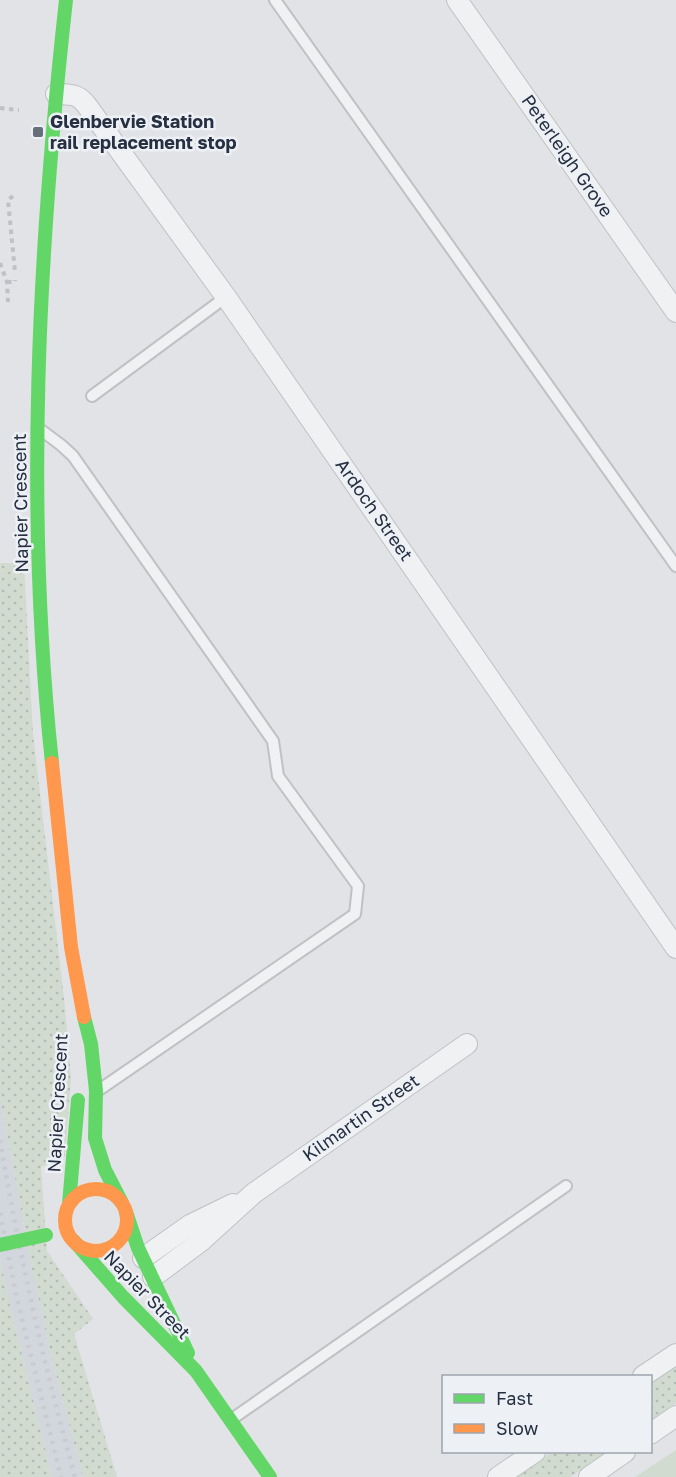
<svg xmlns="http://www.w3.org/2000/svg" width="676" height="1477" font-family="'Golos Text',sans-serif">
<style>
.built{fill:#d2d6dd}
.grass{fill:url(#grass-dots)}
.pitch{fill:#d1dbd0}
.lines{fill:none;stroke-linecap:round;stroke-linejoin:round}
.lane-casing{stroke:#bfc1c4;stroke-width:14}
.street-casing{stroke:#bfc1c4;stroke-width:22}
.path{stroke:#bfc1c6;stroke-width:4;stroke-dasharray:4.5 4.5;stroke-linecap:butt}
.lane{stroke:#f0f1f3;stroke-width:10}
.street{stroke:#f0f1f3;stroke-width:20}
.fast{stroke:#63d668;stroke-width:14}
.slow{stroke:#ff974d;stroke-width:14}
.rail{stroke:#c9cbce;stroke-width:4.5;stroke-dasharray:3 6;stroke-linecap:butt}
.fast-bridge{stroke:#63d668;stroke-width:14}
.poi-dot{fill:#676f7b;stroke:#edf1f6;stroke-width:2}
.labels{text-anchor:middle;stroke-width:5;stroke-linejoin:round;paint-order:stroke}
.poi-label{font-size:18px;font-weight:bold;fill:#263041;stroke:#edf1f6;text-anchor:start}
.street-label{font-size:18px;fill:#263041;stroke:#edf1f6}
</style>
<defs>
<pattern id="grass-dots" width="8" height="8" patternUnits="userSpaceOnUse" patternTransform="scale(1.5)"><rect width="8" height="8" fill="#d1dbd0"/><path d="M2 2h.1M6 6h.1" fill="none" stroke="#b3bcb4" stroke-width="1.8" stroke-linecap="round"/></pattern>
</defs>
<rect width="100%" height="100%" fill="#e1e3e6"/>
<polygon class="built" points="0,1096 31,1264 50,1351 83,1477 52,1477 6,1289 0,1257"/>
<g class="grass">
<polygon points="0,563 16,563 24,565 33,734 64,998 71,1077 65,1157 41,1167 47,1251 93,1319 74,1334 117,1477 83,1477 50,1351 31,1264 0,1096"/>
<polygon points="0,1257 6,1289 52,1477 0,1477"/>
<polygon points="676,1364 676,1403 651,1421 650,1382"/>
<polygon points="552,1452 607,1452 570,1477 516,1477"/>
</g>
<polygon class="pitch" points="676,1450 676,1477 635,1477"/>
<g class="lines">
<defs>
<g id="lane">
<polyline points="275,0 676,566"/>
<polyline points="92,396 226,297"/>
<polyline points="41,430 61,445 73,456 273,741 278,776 358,886 355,914 99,1090"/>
<polyline points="232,1419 566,1186"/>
</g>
<g id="street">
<polyline points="457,0 676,312"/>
<path d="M 56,94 C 72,95 78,93 88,107 L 226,297 L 676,948"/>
<polyline points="143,1258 190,1225 233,1204"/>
<polyline points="153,1277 200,1242 254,1193 467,1044"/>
<polyline points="643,1376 676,1354"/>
<polyline points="650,1434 676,1416"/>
<polyline points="498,1477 535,1452"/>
<polyline points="589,1477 625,1452"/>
</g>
</defs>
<use href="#lane" class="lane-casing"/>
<use href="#street" class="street-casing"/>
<g class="path">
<polyline points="0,108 19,110"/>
<polyline points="13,196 8,200 15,272"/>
<polyline points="0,263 7,282 8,302"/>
<polyline points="7,282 15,282 15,280"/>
</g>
<use href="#lane" class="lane"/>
<use href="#street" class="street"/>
<g class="fast">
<path d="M 52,763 C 25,509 38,253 66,0"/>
<polyline points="84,1017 91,1044 96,1091 95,1138 105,1170 122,1203"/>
<polyline points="69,1204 78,1100"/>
<polyline points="126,1212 138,1248 188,1353"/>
<polyline points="74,1241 123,1297 196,1371 270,1477"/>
</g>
<g class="slow">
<polyline points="52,763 71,947 84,1017"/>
<circle cx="96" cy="1220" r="31"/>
</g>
<g class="rail">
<path d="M 0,1140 C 19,1253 44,1366 75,1477"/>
<polyline points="0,1213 17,1299 61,1477"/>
</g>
<polyline class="fast-bridge" points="0,1245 46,1235"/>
</g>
<rect class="poi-dot" x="32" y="126" width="12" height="12" rx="3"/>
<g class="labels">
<g class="poi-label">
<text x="50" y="128">Glenbervie Station<tspan x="50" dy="21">rail replacement stop</tspan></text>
</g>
<g class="street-label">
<text transform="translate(567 156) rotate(55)" y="6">Peterleigh Grove</text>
<text transform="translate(21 503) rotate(-91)" y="6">Napier Crescent</text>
<text transform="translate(374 510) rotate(55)" y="6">Ardoch Street</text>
<text transform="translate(58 1103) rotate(-87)" y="6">Napier Crescent</text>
<text transform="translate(361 1118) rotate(-35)" y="6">Kilmartin Street</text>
<text transform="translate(147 1295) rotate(46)" y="6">Napier Street</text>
</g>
</g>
<rect x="442" y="1375" width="210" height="78" fill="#edf1f6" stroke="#9da4ae" stroke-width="1.5"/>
<rect x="454" y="1394" width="30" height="9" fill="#63d668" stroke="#9da4ae" stroke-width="1.5"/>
<text x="496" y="1405" font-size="18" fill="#263041">Fast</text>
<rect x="454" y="1424" width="30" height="9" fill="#ff974d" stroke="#9da4ae" stroke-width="1.5"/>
<text x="496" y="1435" font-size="18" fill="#263041">Slow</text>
</svg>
